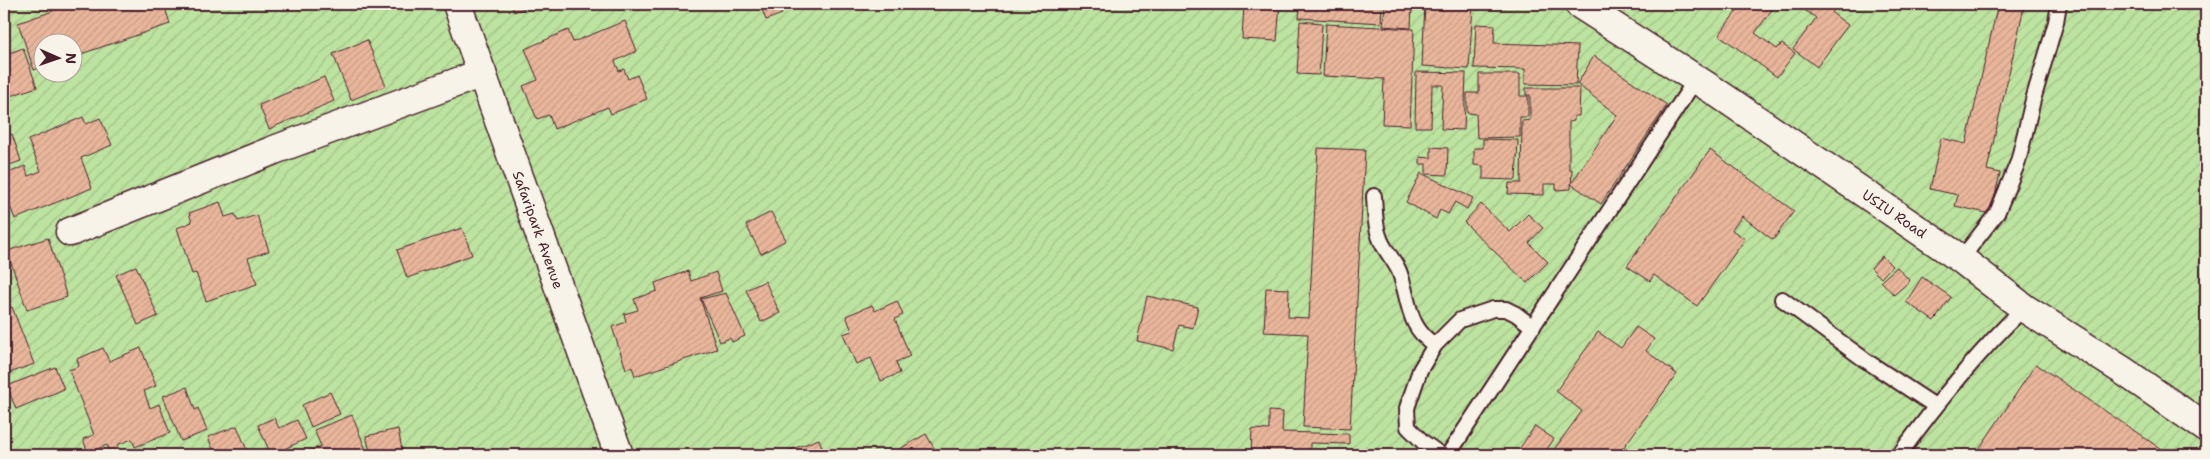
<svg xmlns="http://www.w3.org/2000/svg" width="2210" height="459" font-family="'Shantell Sans',sans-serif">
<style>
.garden{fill:url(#garden-furrows);stroke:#838165;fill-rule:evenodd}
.building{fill:url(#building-hatch);stroke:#4a1f2b}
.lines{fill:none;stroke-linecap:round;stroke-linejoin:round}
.service-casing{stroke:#4a1f2b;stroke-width:18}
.minor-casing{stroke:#4a1f2b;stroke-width:31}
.tertiary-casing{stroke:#4a1f2b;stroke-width:31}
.service{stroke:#f7f3e8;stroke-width:14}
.minor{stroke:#f7f3e8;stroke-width:28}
.tertiary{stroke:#f7f3e8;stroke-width:28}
.labels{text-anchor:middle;stroke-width:4;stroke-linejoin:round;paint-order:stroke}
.street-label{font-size:14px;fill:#4a1f2b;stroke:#f7f3e8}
</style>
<defs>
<pattern id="garden-furrows" width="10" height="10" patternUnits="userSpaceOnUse" patternTransform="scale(1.25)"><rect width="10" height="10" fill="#bce39f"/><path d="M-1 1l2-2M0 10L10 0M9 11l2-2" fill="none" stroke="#a3c289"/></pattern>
<pattern id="building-hatch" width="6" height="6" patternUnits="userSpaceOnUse" patternTransform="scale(1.25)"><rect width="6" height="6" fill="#e9b69b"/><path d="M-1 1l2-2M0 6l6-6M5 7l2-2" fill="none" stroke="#c99c86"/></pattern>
</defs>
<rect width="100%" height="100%" fill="#f7f3e8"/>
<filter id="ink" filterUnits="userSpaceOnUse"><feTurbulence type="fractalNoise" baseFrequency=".02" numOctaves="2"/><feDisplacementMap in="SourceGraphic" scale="10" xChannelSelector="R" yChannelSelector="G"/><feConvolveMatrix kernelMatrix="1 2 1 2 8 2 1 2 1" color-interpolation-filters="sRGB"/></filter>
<g filter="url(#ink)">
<path class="garden" d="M 4,4 L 2206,4 L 2206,455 L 4,455 ZM 42,42 L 72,42 L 72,72 L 42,72 Z"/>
<g class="building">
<polygon points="50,4 164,4 170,24 72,57 72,42 42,42 42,67 34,70 18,23 53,11"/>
<polygon points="511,4 535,4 514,12"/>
<polygon points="760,4 778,4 782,14 766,20"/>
<polygon points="1244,4 1280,4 1277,41 1242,39"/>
<polygon points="1300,4 1382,4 1381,23 1299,18"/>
<polygon points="1385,4 1412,4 1411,28 1383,26"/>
<polygon points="1425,4 1473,4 1469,69 1422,66"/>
<polygon points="1742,4 1776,4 1755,33 1777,49 1782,44 1795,53 1777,77 1719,35"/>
<polygon points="1796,4 1838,4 1832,13 1848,25 1817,67 1793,49 1816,18"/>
<polygon points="1998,4 2024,7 1987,170 2000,173 1991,214 1955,206 1958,195 1930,189 1941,138 1966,144"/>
<polygon points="625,21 637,51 615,61 619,71 624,69 628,79 637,75 647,99 611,114 608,107 554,129 549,115 537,119 523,86 538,80 525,49 568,30 573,42"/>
<polygon points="1300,21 1322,23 1319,75 1297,74"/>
<polygon points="1326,24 1414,29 1410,125 1382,124 1384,79 1323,76"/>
<polygon points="1476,24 1495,25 1494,43 1578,46 1576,85 1525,84 1525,69 1474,68"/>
<polygon points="367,40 386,86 351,100 333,54"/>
<polygon points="23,48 37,87 4,98 4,55"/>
<polygon points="1594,56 1667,105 1601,204 1571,184 1617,115 1577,84"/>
<polygon points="1416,72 1466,73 1464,130 1441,129 1443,85 1432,85 1431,127 1415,127"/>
<polygon points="1479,74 1520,74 1520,96 1528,96 1528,117 1520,117 1520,137 1477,138 1476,114 1467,113 1467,93 1479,93"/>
<polygon points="324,77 334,101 269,129 259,105"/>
<polygon points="1526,88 1580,88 1579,116 1574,116 1574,121 1569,122 1569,169 1572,169 1571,189 1556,190 1556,184 1544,184 1544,195 1508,194 1509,183 1521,183 1522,121 1530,120 1530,95 1526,95"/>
<polygon points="83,117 86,124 100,118 112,145 81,158 92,188 15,219 4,191 4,175 25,166 28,176 41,171 28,140"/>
<polygon points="12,134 21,161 4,167 4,137"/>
<polygon points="1483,139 1518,140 1516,180 1483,179 1483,166 1474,165 1474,148 1483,148"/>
<polygon points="1431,147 1448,148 1447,175 1426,174 1426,164 1420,164 1420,157 1431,158"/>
<polygon points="1318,148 1365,150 1350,429 1303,427 1308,334 1264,332 1266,288 1289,289 1288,317 1309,318"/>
<polygon points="1710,150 1794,211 1773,240 1742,216 1732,230 1745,239 1697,306 1654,275 1650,281 1627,266"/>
<polygon points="1421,173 1473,198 1467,209 1455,202 1448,214 1440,210 1436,219 1406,202"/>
<polygon points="220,202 225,217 235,214 238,221 257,215 269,251 248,258 257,284 206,301 196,273 192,274 177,228 192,222 189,213"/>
<polygon points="1481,204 1510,232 1528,214 1543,228 1529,243 1548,262 1527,283 1464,222"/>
<polygon points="771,212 786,240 761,254 746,225"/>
<polygon points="462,228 472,255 407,278 397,250"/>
<polygon points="48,238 67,297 27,310 7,251"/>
<polygon points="1882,256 1892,266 1881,278 1871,268"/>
<polygon points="136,266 158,316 138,325 116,275"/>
<polygon points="1897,267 1910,281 1894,295 1881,281"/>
<polygon points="688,271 691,281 716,272 722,291 700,298 717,349 635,376 632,367 626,369 612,327 626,322 624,314 638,310 634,299 657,291 655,283"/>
<polygon points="1922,277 1951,297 1934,321 1906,302"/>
<polygon points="765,281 780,313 761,322 746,290"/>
<polygon points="726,293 745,336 732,342 730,338 720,342 701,299"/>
<polygon points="1147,296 1198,307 1193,328 1179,325 1173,349 1137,341"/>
<polygon points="897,301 903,315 895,319 910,356 896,362 900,373 881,381 871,358 856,364 843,334 852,331 846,316 872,305 875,311"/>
<polygon points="12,307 34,364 4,375 4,310"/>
<polygon points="1636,327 1654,339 1646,351 1677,374 1618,455 1550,455 1582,411 1556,391 1598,332 1621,348"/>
<polygon points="103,348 109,361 141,348 156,386 144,391 150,408 159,404 170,433 135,447 132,439 117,445 121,454 117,455 111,455 107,445 88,453 83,439 94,435 69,370 79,366 77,359"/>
<polygon points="2036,364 2170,455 1975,455"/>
<polygon points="55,367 64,389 16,409 7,386"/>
<polygon points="187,387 195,410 198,408 207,431 181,441 163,396"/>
<polygon points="330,392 340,414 311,427 302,405"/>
<polygon points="1269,411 1283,412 1282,432 1349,434 1349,444 1310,443 1310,453 1294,452 1294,455 1251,455 1252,429 1269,430"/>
<polygon points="352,415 368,455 307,455 306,453 321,446 314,430"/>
<polygon points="274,418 279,428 297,420 306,439 271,455 258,425"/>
<polygon points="237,426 249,455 215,455 208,437"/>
<polygon points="1535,426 1554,439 1543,455 1515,455"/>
<polygon points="398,429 403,455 371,455 366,436"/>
<polygon points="926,434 938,455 889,455"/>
<polygon points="819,439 825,455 777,455"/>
</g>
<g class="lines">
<defs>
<g id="service">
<path d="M 1374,196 C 1375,212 1375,231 1383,245 C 1388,254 1395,262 1399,271 C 1410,299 1406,327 1435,345"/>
<polyline points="1961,259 1997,213 2018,162 2033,100 2056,22 2059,4"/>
<polyline points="1782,299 1865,360 1935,406"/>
<polyline points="1441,455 1423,442 1408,427 1407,408 1420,370 1435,345 1460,320 1493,309 1506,309 1516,314 1533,327"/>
<polyline points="1448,455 1696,79"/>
<path d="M 1899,455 C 1937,403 1977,353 2024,308"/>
</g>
<g id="minor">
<path id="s1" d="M 457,4 L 619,455"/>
<polyline points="70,232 274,150 482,73"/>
</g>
<g id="tertiary">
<path id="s2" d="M 1579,4 L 1713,90 L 1961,259 L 2024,308 L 2122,370 L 2206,428"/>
</g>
</defs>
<use href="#service" class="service-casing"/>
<use href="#minor" class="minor-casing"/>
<use href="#tertiary" class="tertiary-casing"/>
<use href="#service" class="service"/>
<use href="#minor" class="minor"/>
<use href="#tertiary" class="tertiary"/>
</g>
</g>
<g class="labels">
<g class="street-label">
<text dy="5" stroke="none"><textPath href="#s2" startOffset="379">USIU Road</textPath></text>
<text dy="5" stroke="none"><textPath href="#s1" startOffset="240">Safaripark Avenue</textPath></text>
</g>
</g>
<rect width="2210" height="459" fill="none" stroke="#f7f3e8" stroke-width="20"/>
<rect x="10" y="10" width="2190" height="439" fill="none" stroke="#4a1f2b" stroke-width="2" filter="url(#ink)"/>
<g transform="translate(58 58) rotate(92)"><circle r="24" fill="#f7f3e8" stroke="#b29e9c"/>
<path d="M0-4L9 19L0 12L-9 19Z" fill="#4a1f2b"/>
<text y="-8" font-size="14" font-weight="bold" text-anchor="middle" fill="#4a1f2b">N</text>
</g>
</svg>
